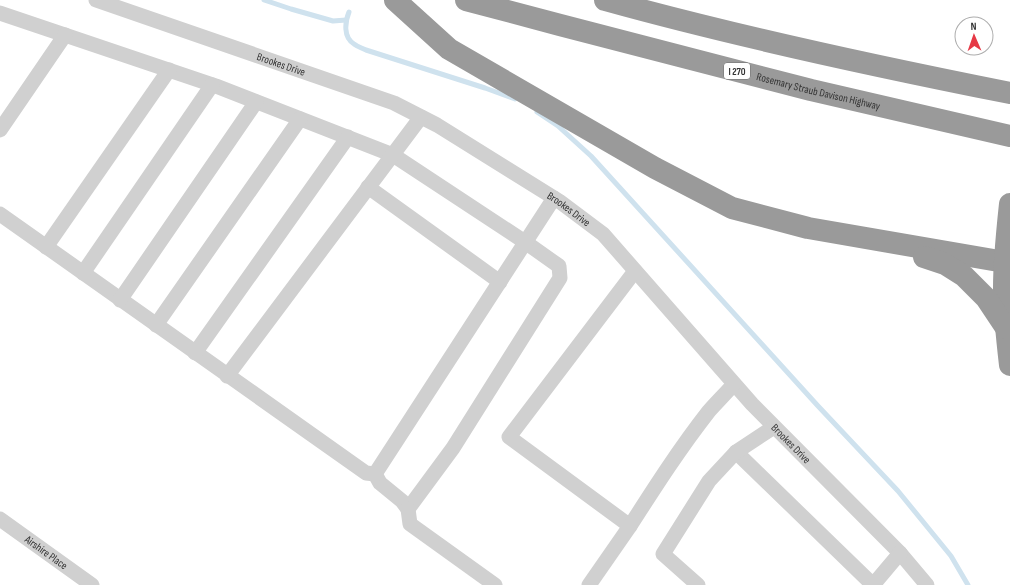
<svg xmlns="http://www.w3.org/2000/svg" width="1010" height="585" font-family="'Sofia Sans Condensed',sans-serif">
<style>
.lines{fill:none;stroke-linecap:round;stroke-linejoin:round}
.stream{stroke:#cfe2ee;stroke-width:5}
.minor{stroke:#d0d0d0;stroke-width:15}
.highway{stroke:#9a9a9a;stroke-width:22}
.labels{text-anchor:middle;stroke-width:4;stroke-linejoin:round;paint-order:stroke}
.shield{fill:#fff;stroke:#707070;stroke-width:1}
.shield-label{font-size:10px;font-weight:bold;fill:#333}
.street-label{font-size:11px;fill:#333;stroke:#fff}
</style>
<rect width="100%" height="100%" fill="#fff"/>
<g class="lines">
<g class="stream">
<polyline points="264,0 291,9 333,21 346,20"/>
<path d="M 349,12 C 345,22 343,37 354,44 C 358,47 362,48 366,50 L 485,88 L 515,99"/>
<polyline points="537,112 558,126 591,156 818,406 898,491 951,556 968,585"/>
</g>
<g class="minor">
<path id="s1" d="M 96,0 L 394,103 L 437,125 L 559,201 L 603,234 L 752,404 L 900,553 L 927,585"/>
<polyline points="0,13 216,86 393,155 525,242 559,266 560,278 453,448 408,509 402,501 380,483 375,474"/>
<polyline points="0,130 65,35"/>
<polyline points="368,187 500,282"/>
<polyline points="0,214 366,473 375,474 554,198"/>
<polyline points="46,247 169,70"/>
<path d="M 635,271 L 509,437 L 630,526 C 655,487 680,448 709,411 C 717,402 726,393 734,384"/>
<polyline points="83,273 212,85"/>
<polyline points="120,300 256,102"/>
<polyline points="156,325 300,119"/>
<polyline points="195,353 348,137"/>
<polyline points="227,376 421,117"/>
<polyline points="736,452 873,585 900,553"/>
<polyline points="408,509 410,524 495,585"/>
<path id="s2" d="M 0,519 L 92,585"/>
<polyline points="589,585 630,526"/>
<polyline points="698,585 663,554 709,481 736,452 774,427"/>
</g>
<g class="highway">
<polyline points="395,0 449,49 655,168 732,208 808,228 1010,263"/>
<path id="s3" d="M 466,0 L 560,25 L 811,90 L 1010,136"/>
<path d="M 605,0 C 738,37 874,66 1010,93"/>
<path d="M 1010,204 C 1007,232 1004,260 1004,288 C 1004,313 1007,339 1010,365"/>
<polyline points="924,257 945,264 964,276 986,298 1006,328"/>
</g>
</g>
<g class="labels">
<rect class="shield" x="724" y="63" width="26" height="16" rx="3"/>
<g class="shield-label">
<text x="737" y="75">I 270</text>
</g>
<g class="street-label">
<text dy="4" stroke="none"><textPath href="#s1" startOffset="196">Brookes Drive</textPath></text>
<text dy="4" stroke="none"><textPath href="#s3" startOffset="364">Rosemary Straub Davison Highway</textPath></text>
<text dy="4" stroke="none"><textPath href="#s1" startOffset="520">Brookes Drive</textPath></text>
<text dy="4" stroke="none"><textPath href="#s1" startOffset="844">Brookes Drive</textPath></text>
<text dy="4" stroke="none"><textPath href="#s2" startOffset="57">Airshire Place</textPath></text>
</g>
</g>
<g transform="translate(974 36) rotate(358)"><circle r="19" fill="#ffffff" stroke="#adadad"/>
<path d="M0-3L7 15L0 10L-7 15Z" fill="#e63946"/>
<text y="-6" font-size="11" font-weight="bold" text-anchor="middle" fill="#333333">N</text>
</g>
</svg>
